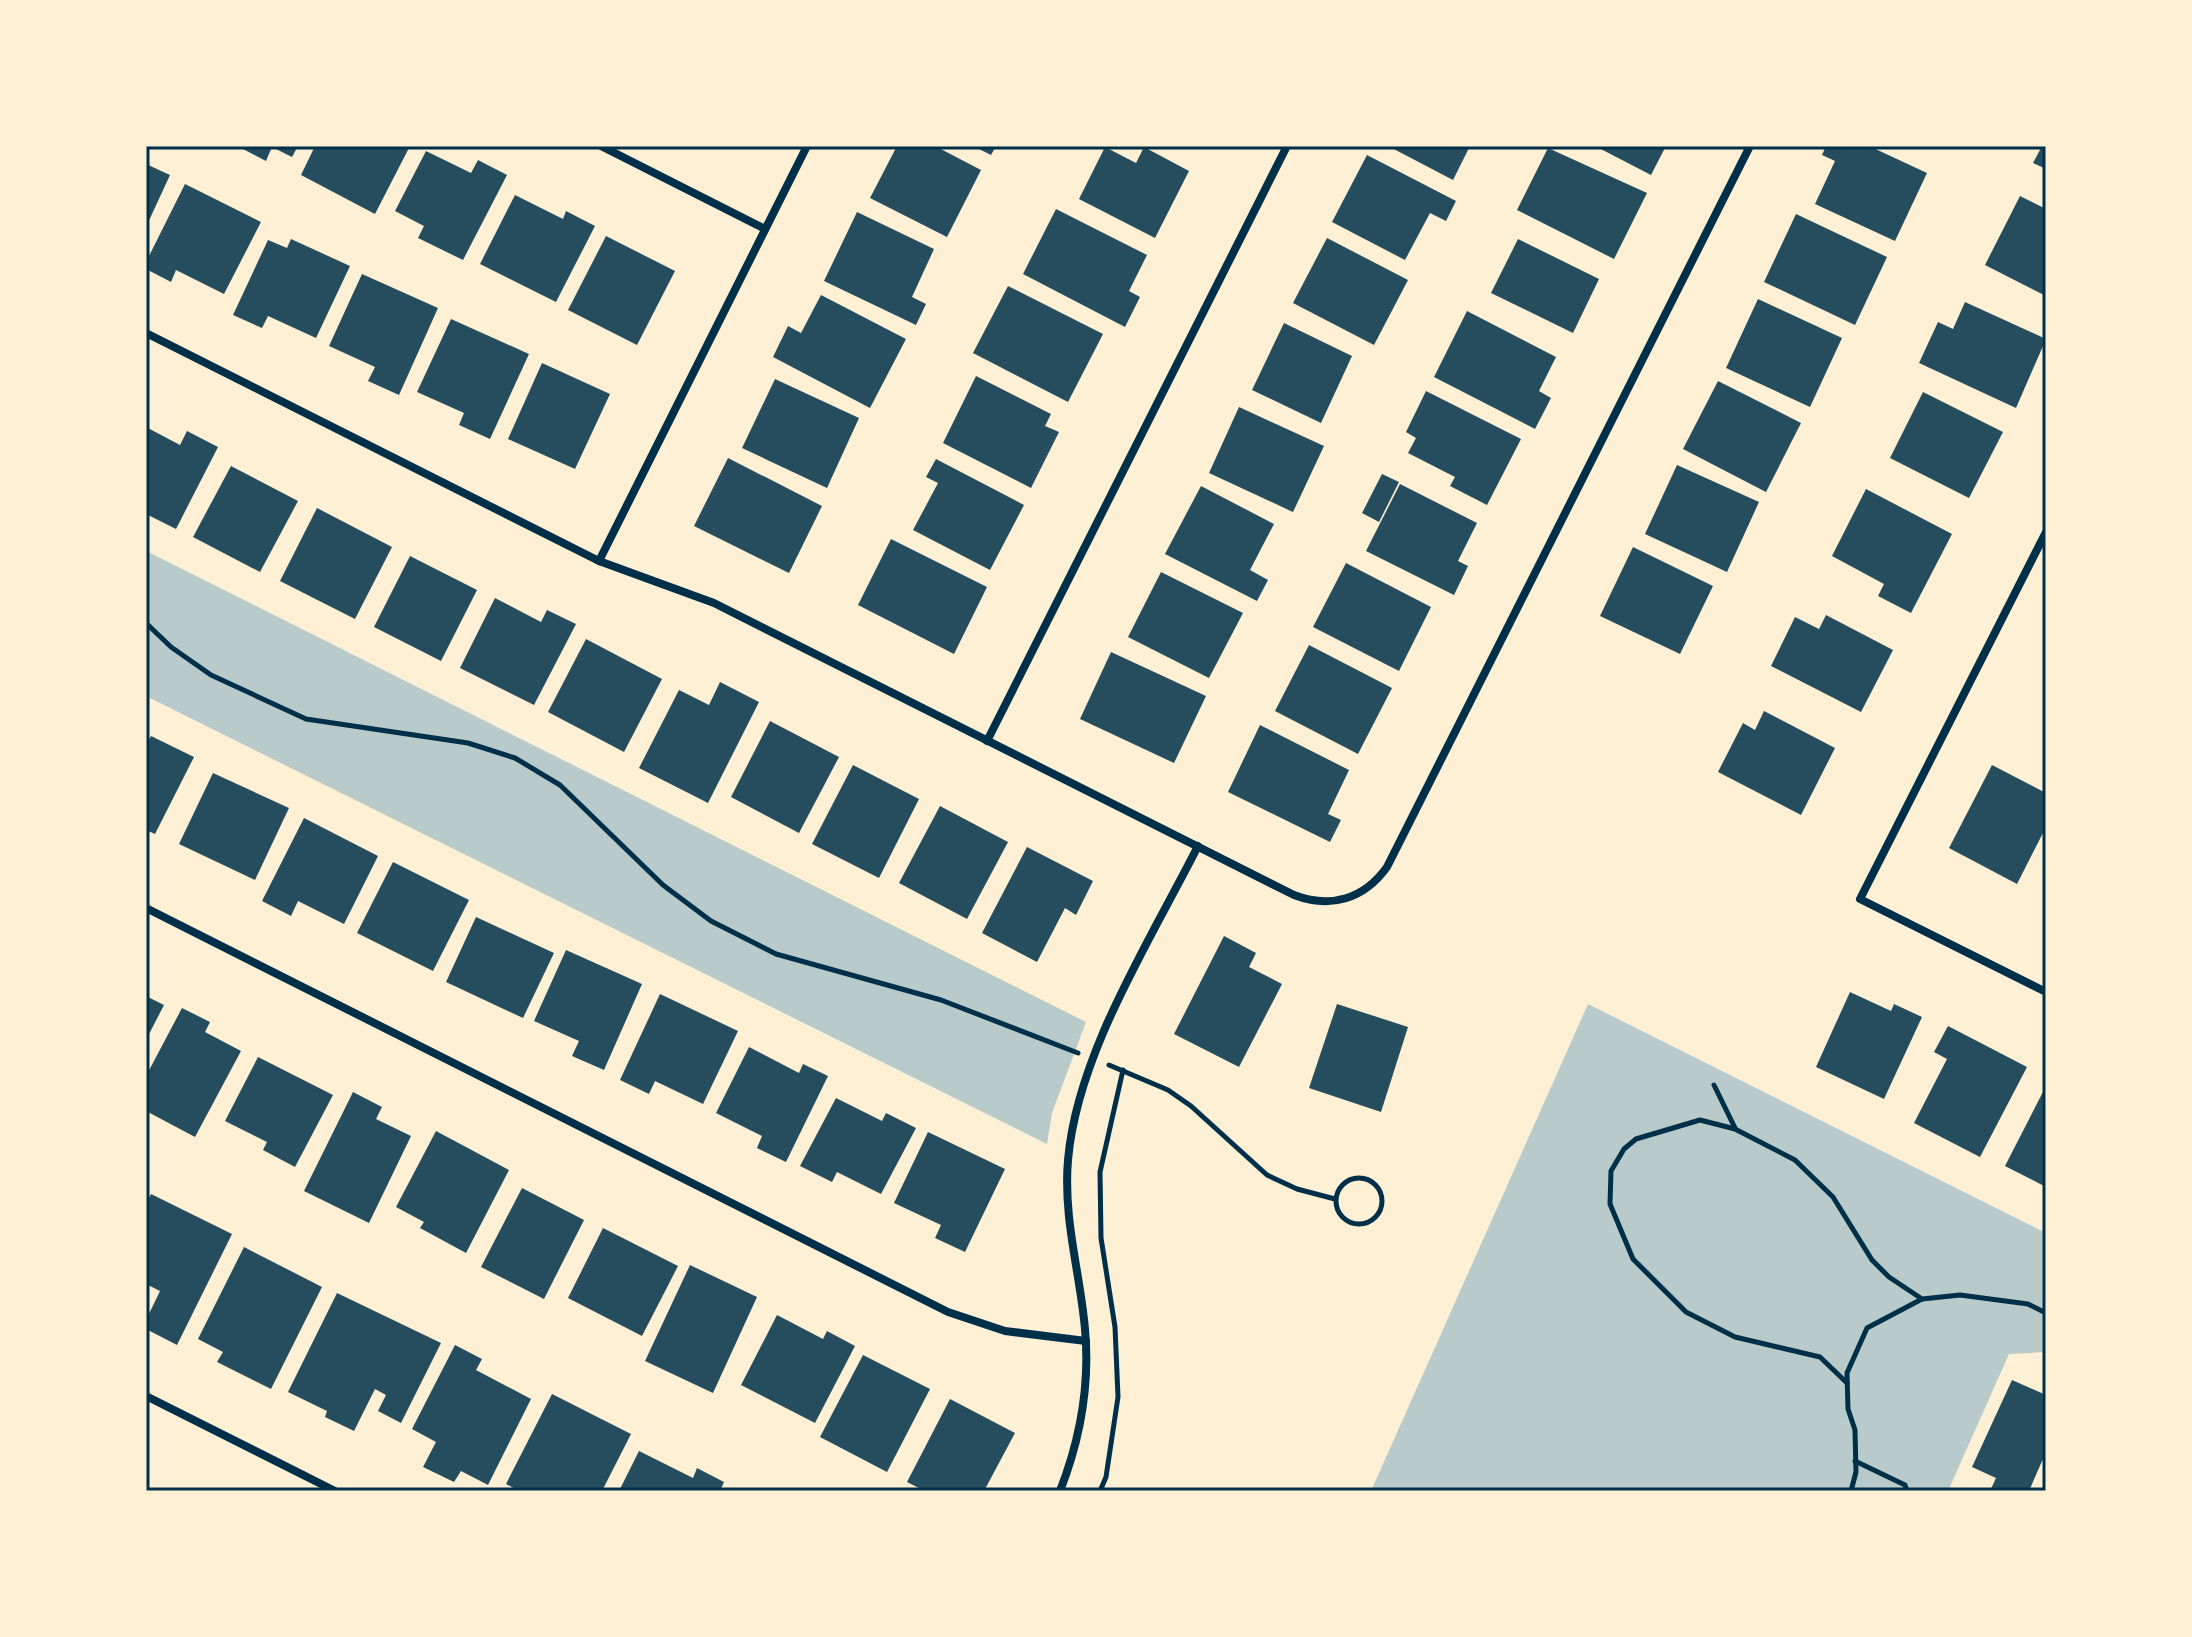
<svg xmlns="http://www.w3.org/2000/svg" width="2192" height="1637" font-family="Arial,sans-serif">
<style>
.green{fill:#b9caca}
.building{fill:#264d5e}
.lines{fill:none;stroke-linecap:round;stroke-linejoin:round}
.path{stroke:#003049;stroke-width:5}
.minor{stroke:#003049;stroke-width:8}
.neatline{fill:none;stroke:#003049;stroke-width:3}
</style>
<rect width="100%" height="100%" fill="#fdf0d5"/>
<g class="green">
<polygon points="146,551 1086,1022 1052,1113 1047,1144 146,696"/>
<polygon points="1588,1004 2046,1233 2046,1352 2009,1354 1948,1491 1371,1491"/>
</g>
<g class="building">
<polygon points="237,146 298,146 292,157 272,147 266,161"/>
<polygon points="315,146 410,146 375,214 301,175"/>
<polygon points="897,146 935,146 981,170 947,237 870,198"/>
<polygon points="973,146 996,146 991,155"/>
<polygon points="1388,146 1470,146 1453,180"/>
<polygon points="1595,146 1666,146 1651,175"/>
<polygon points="1826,146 1869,146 1927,173 1895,241 1815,204 1835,161 1822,155"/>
<polygon points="2042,146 2046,146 2046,169 2033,163"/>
<polygon points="1105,147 1136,163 1144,147 1189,171 1155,238 1079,199"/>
<polygon points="1548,148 1647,193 1614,259 1517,210"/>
<polygon points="426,151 471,173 478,160 507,175 463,260 418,238 424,226 395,211"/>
<polygon points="1367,155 1456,201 1446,221 1430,213 1405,260 1332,222"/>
<polygon points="146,164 170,175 146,227"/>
<polygon points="185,184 261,222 224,294 176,270 171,282 146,269 146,262"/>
<polygon points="515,195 563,219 566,211 595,226 556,302 480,264"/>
<polygon points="2020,196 2046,209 2046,296 1985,265"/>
<polygon points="1056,209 1147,255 1129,291 1140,297 1125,327 1023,274"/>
<polygon points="857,212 934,249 912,297 926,304 916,325 824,281"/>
<polygon points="1796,214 1887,257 1855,325 1764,282"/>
<polygon points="606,236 675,271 637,345 568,310"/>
<polygon points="1327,238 1408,280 1374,345 1293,303"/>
<polygon points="291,239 350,266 316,338 268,316 262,328 233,315 268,240 287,248"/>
<polygon points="1518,239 1599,279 1573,333 1491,293"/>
<polygon points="362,274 438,308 399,395 368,381 375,367 329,346"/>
<polygon points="1008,286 1103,334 1068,402 973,353"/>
<polygon points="821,295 906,339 870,408 773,357 788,326 801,333"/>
<polygon points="1758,299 1842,338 1810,407 1726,368"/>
<polygon points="1965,302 2046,339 2016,408 1919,363 1938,322 1953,329"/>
<polygon points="1467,311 1556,357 1539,391 1551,398 1535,429 1434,377"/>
<polygon points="451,319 529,354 490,439 459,425 464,413 417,392"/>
<polygon points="1284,323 1352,356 1321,423 1252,390"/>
<polygon points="542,363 610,394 575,469 508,439"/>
<polygon points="976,376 1051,414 1045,426 1059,432 1031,488 943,443"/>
<polygon points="775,379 859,418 827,488 742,448"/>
<polygon points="1718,381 1801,423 1766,492 1683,449"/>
<polygon points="1426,391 1521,439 1487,505 1450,486 1455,477 1408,453 1416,438 1406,432"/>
<polygon points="1923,392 2003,432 1969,498 1890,458"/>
<polygon points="1239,407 1324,446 1293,512 1209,473"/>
<polygon points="146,427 180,445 187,431 218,447 176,529 146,514"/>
<polygon points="728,458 822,506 789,573 694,526"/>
<polygon points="936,459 1024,505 990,570 913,530 938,483 926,477"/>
<polygon points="1677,465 1759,502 1727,572 1645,534"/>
<polygon points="231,466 298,501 260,572 193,537"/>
<polygon points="1382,474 1399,482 1379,522 1362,513"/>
<polygon points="1400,484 1477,523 1458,561 1468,566 1454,595 1366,551"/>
<polygon points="1201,486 1274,524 1250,570 1268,580 1257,601 1165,554"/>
<polygon points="1866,489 1952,534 1911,613 1878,596 1884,584 1832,556"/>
<polygon points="317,508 392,547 355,619 280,581"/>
<polygon points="891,539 987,587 954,654 858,605"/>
<polygon points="1633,547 1713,586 1680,654 1600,616"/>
<polygon points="410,556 477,590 441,661 374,627"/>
<polygon points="1346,563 1431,607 1399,671 1313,627"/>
<polygon points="1161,572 1243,613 1209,678 1128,637"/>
<polygon points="495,598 541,622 547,610 576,624 534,705 460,668"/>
<polygon points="1826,615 1893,650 1861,712 1771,666 1795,617 1819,629"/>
<polygon points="586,639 662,679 624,752 548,712"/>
<polygon points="1309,645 1392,688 1358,754 1275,711"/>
<polygon points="1111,652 1206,696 1174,763 1080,719"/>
<polygon points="720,682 759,702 708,803 639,768 679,690 709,705"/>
<polygon points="1764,711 1835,748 1801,815 1718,772 1743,723 1755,730"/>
<polygon points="770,721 839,757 799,833 731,797"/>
<polygon points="1260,725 1349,770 1328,814 1341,820 1330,842 1228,792"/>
<polygon points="151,736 194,757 155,834 146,830 146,745"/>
<polygon points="853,765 919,799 879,878 812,844"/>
<polygon points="1992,765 2046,793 2046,827 2017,884 1949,848"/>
<polygon points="213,773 289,808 255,880 179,844"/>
<polygon points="940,806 1008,842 967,919 899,883"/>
<polygon points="304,818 378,856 344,924 298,901 291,916 262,901"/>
<polygon points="1027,847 1093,881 1076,915 1065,908 1037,962 982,933"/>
<polygon points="393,862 469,900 433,971 357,933"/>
<polygon points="476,917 554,953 523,1018 446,982"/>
<polygon points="1224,936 1256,953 1249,967 1282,984 1239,1067 1174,1034"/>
<polygon points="566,950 642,984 604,1070 572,1056 579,1041 534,1021"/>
<polygon points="1850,992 1891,1011 1894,1004 1922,1017 1884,1099 1816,1067"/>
<polygon points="660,994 738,1031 703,1104 655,1081 649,1094 620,1080"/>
<polygon points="146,996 164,1005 146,1040"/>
<polygon points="1337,1004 1408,1027 1381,1112 1309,1088"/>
<polygon points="182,1008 210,1022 205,1032 241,1051 195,1137 146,1111 146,1076"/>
<polygon points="1948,1026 2027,1067 1980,1157 1914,1123 1947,1059 1934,1052"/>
<polygon points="749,1047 799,1073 803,1064 828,1076 786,1162 757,1148 762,1136 716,1113"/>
<polygon points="258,1057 333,1095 295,1167 263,1150 267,1142 225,1121"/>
<polygon points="2046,1086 2046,1187 2005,1166"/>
<polygon points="353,1092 382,1107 376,1119 411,1136 369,1223 304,1191"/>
<polygon points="836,1098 882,1121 886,1113 916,1128 881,1194 837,1172 832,1182 800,1166"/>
<polygon points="436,1131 509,1170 466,1253 420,1228 424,1222 396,1207"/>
<polygon points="928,1132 1005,1169 965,1252 935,1238 941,1225 894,1203"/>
<polygon points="522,1188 584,1220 544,1299 481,1267"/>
<polygon points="151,1194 232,1234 177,1345 146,1329 146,1320 160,1291 146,1284 146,1204"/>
<polygon points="603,1228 678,1266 642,1336 568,1298"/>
<polygon points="244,1247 322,1287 271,1389 217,1362 223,1352 198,1339"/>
<polygon points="690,1265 757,1297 713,1393 645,1361"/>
<polygon points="337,1293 441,1343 401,1423 378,1411 386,1395 375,1389 354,1431 325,1417 327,1411 288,1392"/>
<polygon points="777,1315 823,1339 827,1331 855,1346 815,1423 741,1385"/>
<polygon points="455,1345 482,1359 476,1370 531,1399 488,1485 461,1471 454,1482 423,1467 436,1442 412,1429"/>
<polygon points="863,1355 930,1389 887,1472 820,1437"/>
<polygon points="2012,1380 2046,1395 2046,1452 2029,1491 1990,1491 1996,1478 1972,1467"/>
<polygon points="552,1394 631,1434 602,1491 519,1491 506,1484"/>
<polygon points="950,1399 1015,1433 984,1491 925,1491 907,1482"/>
<polygon points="639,1451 693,1478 697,1468 724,1482 720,1491 619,1491"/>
</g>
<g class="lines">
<g class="path">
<polyline points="146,623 171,647 211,675 306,719 468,743 515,758 560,785 663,885 711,921 776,954 941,1000 1078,1053"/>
<polyline points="1109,1065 1168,1090 1191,1106 1267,1175 1297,1189 1335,1199"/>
<polyline points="1714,1085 1735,1128"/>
<circle cx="1359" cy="1201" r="23"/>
<polyline points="1847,1383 1820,1357 1735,1337 1686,1312 1633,1259 1610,1204 1611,1171 1624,1149 1636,1139 1700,1120 1735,1129 1795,1160 1833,1197 1872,1260 1889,1277 1922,1299"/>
<polyline points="1855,1461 1905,1485 1907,1491"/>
<polyline points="1100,1491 1106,1477 1118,1397 1115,1327 1101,1238 1100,1172 1123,1070"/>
<polyline points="1851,1491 1856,1472 1855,1430 1848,1409 1847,1373 1867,1328 1922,1299 1960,1295 2028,1304 2046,1313"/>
</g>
<g class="minor">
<polyline points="601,146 765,229"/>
<path d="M 146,333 L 599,561 L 714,603 L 1294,895 C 1331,909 1364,899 1387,867 L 1750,146"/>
<polyline points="2046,532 1860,899 2046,992"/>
<polyline points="599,561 807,146"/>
<polyline points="987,741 1287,146"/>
<polyline points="146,908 948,1312 1005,1331 1086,1341"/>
<polyline points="146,1396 335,1491"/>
<path d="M 1060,1491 C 1080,1440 1090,1384 1085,1329 C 1080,1272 1063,1219 1068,1160 C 1077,1054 1150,941 1198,846"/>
</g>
</g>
<rect width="2192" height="1637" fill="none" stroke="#fdf0d5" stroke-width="296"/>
<rect x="148" y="148" width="1896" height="1341" class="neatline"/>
</svg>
